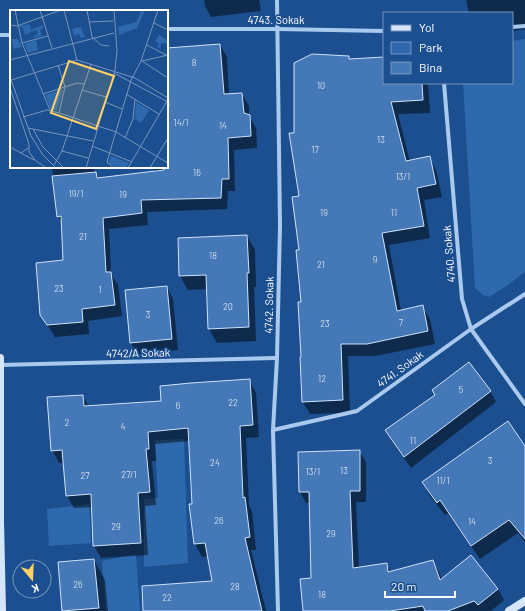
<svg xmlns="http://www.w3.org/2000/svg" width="525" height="611" font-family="Barlow,sans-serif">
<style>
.green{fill:#2e69ad}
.shadow{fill:#0007}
.building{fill:#4478b7;stroke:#cfe3fa}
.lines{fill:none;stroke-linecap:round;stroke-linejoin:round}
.street{stroke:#a9c9ee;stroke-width:4}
.secondary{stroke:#d6e6fa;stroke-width:8}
.labels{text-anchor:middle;stroke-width:3.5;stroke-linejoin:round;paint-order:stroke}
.number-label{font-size:9px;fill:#d0dded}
.street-label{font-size:11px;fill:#fff;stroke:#1b4f8f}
.inset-road{fill:none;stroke:#7695bc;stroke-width:1}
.view{fill:#ffd166;fill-opacity:0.15;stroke:#ffd166;stroke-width:2}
.inset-edge{fill:none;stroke:#fff;stroke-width:2}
</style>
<rect width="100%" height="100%" fill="#1b4f8f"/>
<g class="green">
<polygon points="525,39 525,272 505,287 489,297 483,295 475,288 463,83 512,83 512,41"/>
<polygon points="184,439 188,563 144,567 144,499 158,498 155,440"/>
<polygon points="89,504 91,543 49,546 47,509"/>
<polygon points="136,554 140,611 106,611 102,561"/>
</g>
<g class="shadow">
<polygon points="204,0 259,0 261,11 211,17 205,6"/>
<polygon points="466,0 525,0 525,29 512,31 512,13 469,13"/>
<polygon points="220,45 227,57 229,95 242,94 249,106 249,116 256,128 257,148 234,150 235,191 228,191 227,209 147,212 148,225 109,229 111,274 118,285 122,316 88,321 89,334 55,337 41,315 64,261 63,225 58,216 52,167 94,167 95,173 96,173 99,179 154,172 154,167 167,167 167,49"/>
<polygon points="348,57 351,60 384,58 384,83 428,83 430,113 398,114 410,162 429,158 436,170 442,197 424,200 430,238 389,245 401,311 422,306 430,319 435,344 375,356 348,356 350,413 310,414 303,402 302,304 300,251 301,197 294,134"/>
<polygon points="247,236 255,250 256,287 254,287 256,341 217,343 209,329 208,289 188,290 180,276"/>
<polygon points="167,287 173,299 178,350 137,354 131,343"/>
<polygon points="249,380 256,393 259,437 246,438 249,506 252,511 256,550 251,550 266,611 144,611 213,582 209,556 202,557 195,544 190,505 193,505 189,441 155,444 156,461 152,461 156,505 145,506 148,555 101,558 94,546 92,507 74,508 67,496 64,463 59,463 52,450 83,396 89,407 162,402"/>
<polygon points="490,391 496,402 411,468 393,442 386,431 436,395"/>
<polygon points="525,448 525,542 518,533 480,559 448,513 445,515 430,496 423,483"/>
<polygon points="359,451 366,462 366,502 356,502 359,568 386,564 391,572 432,561 439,572 442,580 471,556 498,589 504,600 491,611 304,611 312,578 310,503 306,503 300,492"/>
<polygon points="94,560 105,580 108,611 63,611 59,563"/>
</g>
<g class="building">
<polygon points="220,44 224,94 242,93 244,113 250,115 251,136 228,138 229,179 222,179 221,198 141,200 142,213 103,218 106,272 111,272 115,305 82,309 83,322 47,325 40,315 36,263 63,260 61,216 57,217 52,176 96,172 97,178 164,170 164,167 167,167 167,106 169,106 167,78 167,48"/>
<polygon points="312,54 349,56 349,59 384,57 384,83 422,83 423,100 391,102 406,161 430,156 436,184 417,188 424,226 382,233 397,311 423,305 428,331 367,344 341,344 343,400 302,402 300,357 301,357 298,302 301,302 296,250 299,250 292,197 299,196 289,133 294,133 294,63"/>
<polygon points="247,235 249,273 247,273 249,327 208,329 206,275 179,276 178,238"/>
<polygon points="167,286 172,339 130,343 125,290"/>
<polygon points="469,362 491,391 404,457 385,430 435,395 432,390"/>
<polygon points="250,379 253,425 240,426 243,498 245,497 250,537 245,538 262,611 143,611 142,586 212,581 205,543 194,544 189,504 192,504 188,428 148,432 149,449 146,449 150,492 138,493 141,543 93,546 91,494 66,496 62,450 51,451 47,397 83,395 84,406 161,401 160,386 191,383"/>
<polygon points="508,421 525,446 525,539 509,520 471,546 440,500 437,503 422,482"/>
<polygon points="360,450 360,491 350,491 353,568 387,563 388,572 433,560 440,580 471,555 498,589 478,605 474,601 448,611 425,611 423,606 390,611 303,611 300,579 311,578 309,492 299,492 298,452"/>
<polygon points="94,559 99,608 62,611 58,562"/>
</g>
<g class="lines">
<g class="street">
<polyline points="277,0 280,225 277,358 273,430 278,611"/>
<polyline points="512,27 525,26"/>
<polyline points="167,29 277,29 384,31"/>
<polyline points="0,35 11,35"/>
<polyline points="444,83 462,299 471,329 525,404"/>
<polyline points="0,365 277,358"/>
<polyline points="273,430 357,411 471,329 525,294"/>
</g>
<g class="secondary">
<polyline points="0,358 0,521 2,611"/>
<polyline points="509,611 525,601"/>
</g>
</g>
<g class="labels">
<g class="number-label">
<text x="194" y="66">8</text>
<text x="321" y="89">10</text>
<text x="181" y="126">14/1</text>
<text x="223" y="129">14</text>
<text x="381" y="143">13</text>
<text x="315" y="153">17</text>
<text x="197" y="176">16</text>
<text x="403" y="180">13/1</text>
<text x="76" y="197">19/1</text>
<text x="123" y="198">19</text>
<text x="324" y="216">19</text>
<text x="394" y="216">11</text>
<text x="83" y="240">21</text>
<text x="213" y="259">18</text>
<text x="375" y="263">9</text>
<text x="321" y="268">21</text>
<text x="59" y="292">23</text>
<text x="100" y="293">1</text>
<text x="228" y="310">20</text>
<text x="148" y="318">3</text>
<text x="401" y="326">7</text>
<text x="325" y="327">23</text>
<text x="322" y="382">12</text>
<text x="461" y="393">5</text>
<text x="233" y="406">22</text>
<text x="178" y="409">6</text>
<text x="67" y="426">2</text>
<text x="123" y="430">4</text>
<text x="413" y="444">11</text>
<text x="490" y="464">3</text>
<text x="215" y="466">24</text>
<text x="344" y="474">13</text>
<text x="313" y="475">13/1</text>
<text x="129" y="478">27/1</text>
<text x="85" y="479">27</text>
<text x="443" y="484">11/1</text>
<text x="219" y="524">26</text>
<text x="472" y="525">14</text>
<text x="116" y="530">29</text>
<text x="331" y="537">29</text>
<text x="78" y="588">26</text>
<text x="235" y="590">28</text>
<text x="322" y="598">18</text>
<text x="167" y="601">22</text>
</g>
<g class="street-label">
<text x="276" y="24">4743. Sokak</text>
<text transform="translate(449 254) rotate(-95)" y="4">4740. Sokak</text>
<text transform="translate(269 305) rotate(-89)" y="4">4742. Sokak</text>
<text transform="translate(138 353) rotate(-1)" y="4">4742/A Sokak</text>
<text transform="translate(400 369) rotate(-36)" y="4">4741. Sokak</text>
</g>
</g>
<g transform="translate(10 10)">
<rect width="158" height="158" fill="#1b4f8f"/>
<path d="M 132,0 L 135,0 L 127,18 L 109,25 L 108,17 L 126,12 ZM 19,14 L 21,20 L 32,15 L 33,18 L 30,20 L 32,26 L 24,28 L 24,26 L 28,24 L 26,20 L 15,25 L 13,18 L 9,16 ZM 71,17 L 75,27 L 71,28 L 69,24 L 64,26 L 62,19 ZM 0,25 L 2,29 L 8,29 L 12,37 L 4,39 ZM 149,25 L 158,31 L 158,34 L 152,33 L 150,38 L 147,37 L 149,33 L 145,31 ZM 26,30 L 28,40 L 18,43 L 14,34 ZM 53,79 L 47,100 L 41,100 L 35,85 ZM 126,92 L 139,100 L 131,113 L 125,109 ZM 101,146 L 119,153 L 116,158 L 107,158 L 98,153 Z" fill="#2e69ad"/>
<path class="inset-road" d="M 5,0 L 12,33 L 40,100M 30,0 L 42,38M 54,0 L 67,50M 77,0 L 82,27 L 91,35 L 99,36M 79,12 L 103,11M 144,13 L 158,20M 0,15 L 7,16 L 51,0M 12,33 L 38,26M 137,35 L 158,46M 0,50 L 104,23M 132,51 L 158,68M 132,51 L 158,45M 48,55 L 55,77 L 49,103M 104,63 L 158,92M 0,67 L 21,126 L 33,145 L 46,158M 1,70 L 67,50 L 125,68 L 158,88M 0,78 L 19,134 L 19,142 L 25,150 L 36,158M 72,80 L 96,87M 33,84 L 67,73 L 75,74M 116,84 L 149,104M 95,92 L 112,99M 13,107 L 37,100 L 49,103 L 106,122 L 158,153M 18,118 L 83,131M 23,119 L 33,137 L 54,158M 115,128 L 123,109 L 125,89M 82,136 L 122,152M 0,137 L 11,143M 18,138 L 11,143 L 24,150M 52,141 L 78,148M 44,155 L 52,141 L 81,54M 76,158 L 105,60 L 107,41 L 104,0M 104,158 L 97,152 L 121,70 L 131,51 L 148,0M 118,158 L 157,91M 140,158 L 158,128"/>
<path class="view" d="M 59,51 L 104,66 L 86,119 L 41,103 Z"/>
<rect width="158" height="158" class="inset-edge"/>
</g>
<rect x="383" y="12" width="130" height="72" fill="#1b4f8f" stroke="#7695bc"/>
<rect x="391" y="25" width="20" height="6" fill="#d6e6fa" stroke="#7695bc"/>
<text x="419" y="32" font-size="12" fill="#ffffff">Yol</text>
<rect x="391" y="42" width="20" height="12" fill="#2e69ad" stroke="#7695bc"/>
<text x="419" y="52" font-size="12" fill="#ffffff">Park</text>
<rect x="391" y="62" width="20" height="12" fill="#4478b7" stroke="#7695bc"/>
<text x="419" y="72" font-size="12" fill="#ffffff">Bina</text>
<g transform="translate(32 579) rotate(161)"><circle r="19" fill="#1b4f8f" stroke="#7695bc"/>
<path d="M0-3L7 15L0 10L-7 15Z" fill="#ffd166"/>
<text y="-6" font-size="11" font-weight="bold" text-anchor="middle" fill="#ffffff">K</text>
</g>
<path d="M385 591v6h70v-6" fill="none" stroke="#ffffff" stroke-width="2"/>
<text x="391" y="591" font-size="12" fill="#ffffff" stroke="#1b4f8f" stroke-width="3" paint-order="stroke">20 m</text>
</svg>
